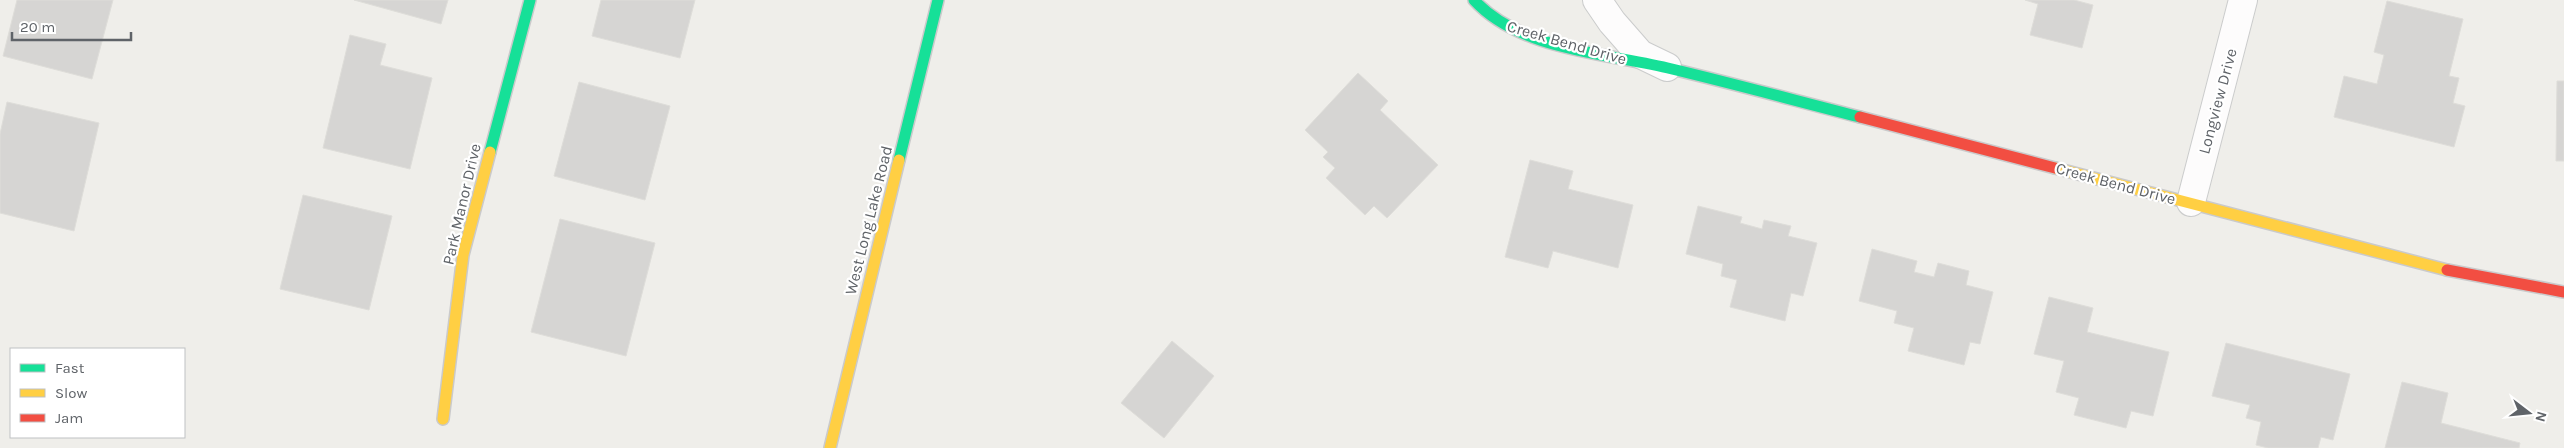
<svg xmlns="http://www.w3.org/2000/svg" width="2564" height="448" font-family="Karla,sans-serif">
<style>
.building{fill:#d6d5d3;stroke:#deddd9}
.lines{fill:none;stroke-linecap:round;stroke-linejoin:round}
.street-casing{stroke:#cbcccc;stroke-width:30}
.fast-casing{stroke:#cacacb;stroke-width:14}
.slow-casing{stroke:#cacacb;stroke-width:14}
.jam-casing{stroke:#cacacb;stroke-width:14}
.street{stroke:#fdfcfc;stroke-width:28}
.fast{stroke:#16e098;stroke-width:11}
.slow{stroke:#ffcf43;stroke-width:11}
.jam{stroke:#f24e42;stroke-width:11}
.labels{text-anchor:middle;stroke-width:4.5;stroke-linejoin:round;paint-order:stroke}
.street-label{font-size:16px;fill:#5f6368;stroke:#fff}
</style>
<rect width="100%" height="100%" fill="#efeeea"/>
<g class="building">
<polygon points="17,0 113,0 92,79 3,56"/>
<polygon points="354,0 448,0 441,24"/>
<polygon points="601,0 695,0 680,58 592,36"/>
<polygon points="2025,0 2074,0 2093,5 2082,48 2030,35 2038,4"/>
<polygon points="2387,1 2463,19 2449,76 2459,78 2453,103 2465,106 2454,147 2334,117 2344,76 2377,84 2384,55 2374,52"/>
<polygon points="350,35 386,44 380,65 432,78 410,169 323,148"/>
<polygon points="1358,73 1388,101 1380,110 1438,165 1387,218 1374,206 1365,215 1326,178 1335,168 1323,157 1328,152 1305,130"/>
<polygon points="2557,81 2564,81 2564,161 2556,161"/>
<polygon points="579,82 670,106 645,200 554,176"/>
<polygon points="7,102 99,123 74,231 0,213 0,134"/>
<polygon points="1530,160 1573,171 1568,189 1633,205 1618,268 1553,251 1548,268 1505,257"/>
<polygon points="303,195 392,216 369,310 280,289"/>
<polygon points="1698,206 1742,217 1740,223 1762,229 1764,220 1791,226 1788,236 1817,243 1803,296 1791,293 1785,321 1730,307 1737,280 1721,276 1723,264 1686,254"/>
<polygon points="560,219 655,243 626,356 531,332"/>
<polygon points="1872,249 1917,261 1914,272 1934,277 1938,263 1969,271 1966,285 1993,292 1980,344 1970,342 1964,365 1908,351 1914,328 1894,323 1897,311 1859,301"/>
<polygon points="2049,297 2093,308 2087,332 2169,352 2153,416 2131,411 2126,428 2074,415 2079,398 2056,392 2064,361 2034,354"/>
<polygon points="1172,341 1214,376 1164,438 1121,403"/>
<polygon points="2226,343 2350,374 2333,440 2321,437 2318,448 2268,448 2256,445 2261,422 2246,418 2250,405 2212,396"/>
<polygon points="2402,382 2448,393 2441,423 2520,443 2519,448 2385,448"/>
</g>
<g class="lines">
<defs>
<g id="street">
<polyline points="1597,0 1612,22 1640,54 1667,67"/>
<polyline points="2191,202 2243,0"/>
</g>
<g id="fast">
<path d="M 1474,0 C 1521,51 1608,53 1672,69 C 1735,84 1797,101 1860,117"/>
<polyline points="490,152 530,0"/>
<polyline points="899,160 938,0"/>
</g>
<g id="slow">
<polyline points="2055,168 2447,270"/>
<polyline points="443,419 463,255 490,152"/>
<polyline points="830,448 899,160"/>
</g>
<g id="jam">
<polyline points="1860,117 2055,168"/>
<polyline points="2447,270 2564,292"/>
</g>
</defs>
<use href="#street" class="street-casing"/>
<use href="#fast" class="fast-casing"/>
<use href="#slow" class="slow-casing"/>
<use href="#jam" class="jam-casing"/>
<use href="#street" class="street"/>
<use href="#fast" class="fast"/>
<use href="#slow" class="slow"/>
<use href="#jam" class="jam"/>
</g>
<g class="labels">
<g class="street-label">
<text transform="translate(1567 42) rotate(16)" y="6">Creek Bend Drive</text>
<text transform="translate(2217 101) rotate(-75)" y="6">Longview Drive</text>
<text transform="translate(2116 183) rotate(15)" y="6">Creek Bend Drive</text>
<text transform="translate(461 204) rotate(-77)" y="6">Park Manor Drive</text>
<text transform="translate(868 220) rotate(-76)" y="6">West Long Lake Road</text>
</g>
</g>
<rect x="10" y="348" width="175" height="90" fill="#ffffff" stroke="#bfc1c3"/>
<rect x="20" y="364" width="25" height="8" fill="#16e098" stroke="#bfc1c3"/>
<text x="55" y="373" font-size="15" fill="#5f6368">Fast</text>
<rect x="20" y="389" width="25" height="8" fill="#ffcf43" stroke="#bfc1c3"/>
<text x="55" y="398" font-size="15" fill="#5f6368">Slow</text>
<rect x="20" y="414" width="25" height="8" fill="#f24e42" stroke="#bfc1c3"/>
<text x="55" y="423" font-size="15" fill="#5f6368">Jam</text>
<g transform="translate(2529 413) rotate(106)" stroke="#ffffff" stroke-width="4" paint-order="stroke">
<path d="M0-4L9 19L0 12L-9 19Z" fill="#5f6368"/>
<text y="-8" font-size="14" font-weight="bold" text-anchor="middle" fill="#5f6368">N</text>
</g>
<path d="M12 32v8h119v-8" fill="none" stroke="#5f6368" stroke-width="2.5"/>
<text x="20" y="32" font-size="15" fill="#5f6368" stroke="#ffffff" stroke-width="4" paint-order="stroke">20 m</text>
</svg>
